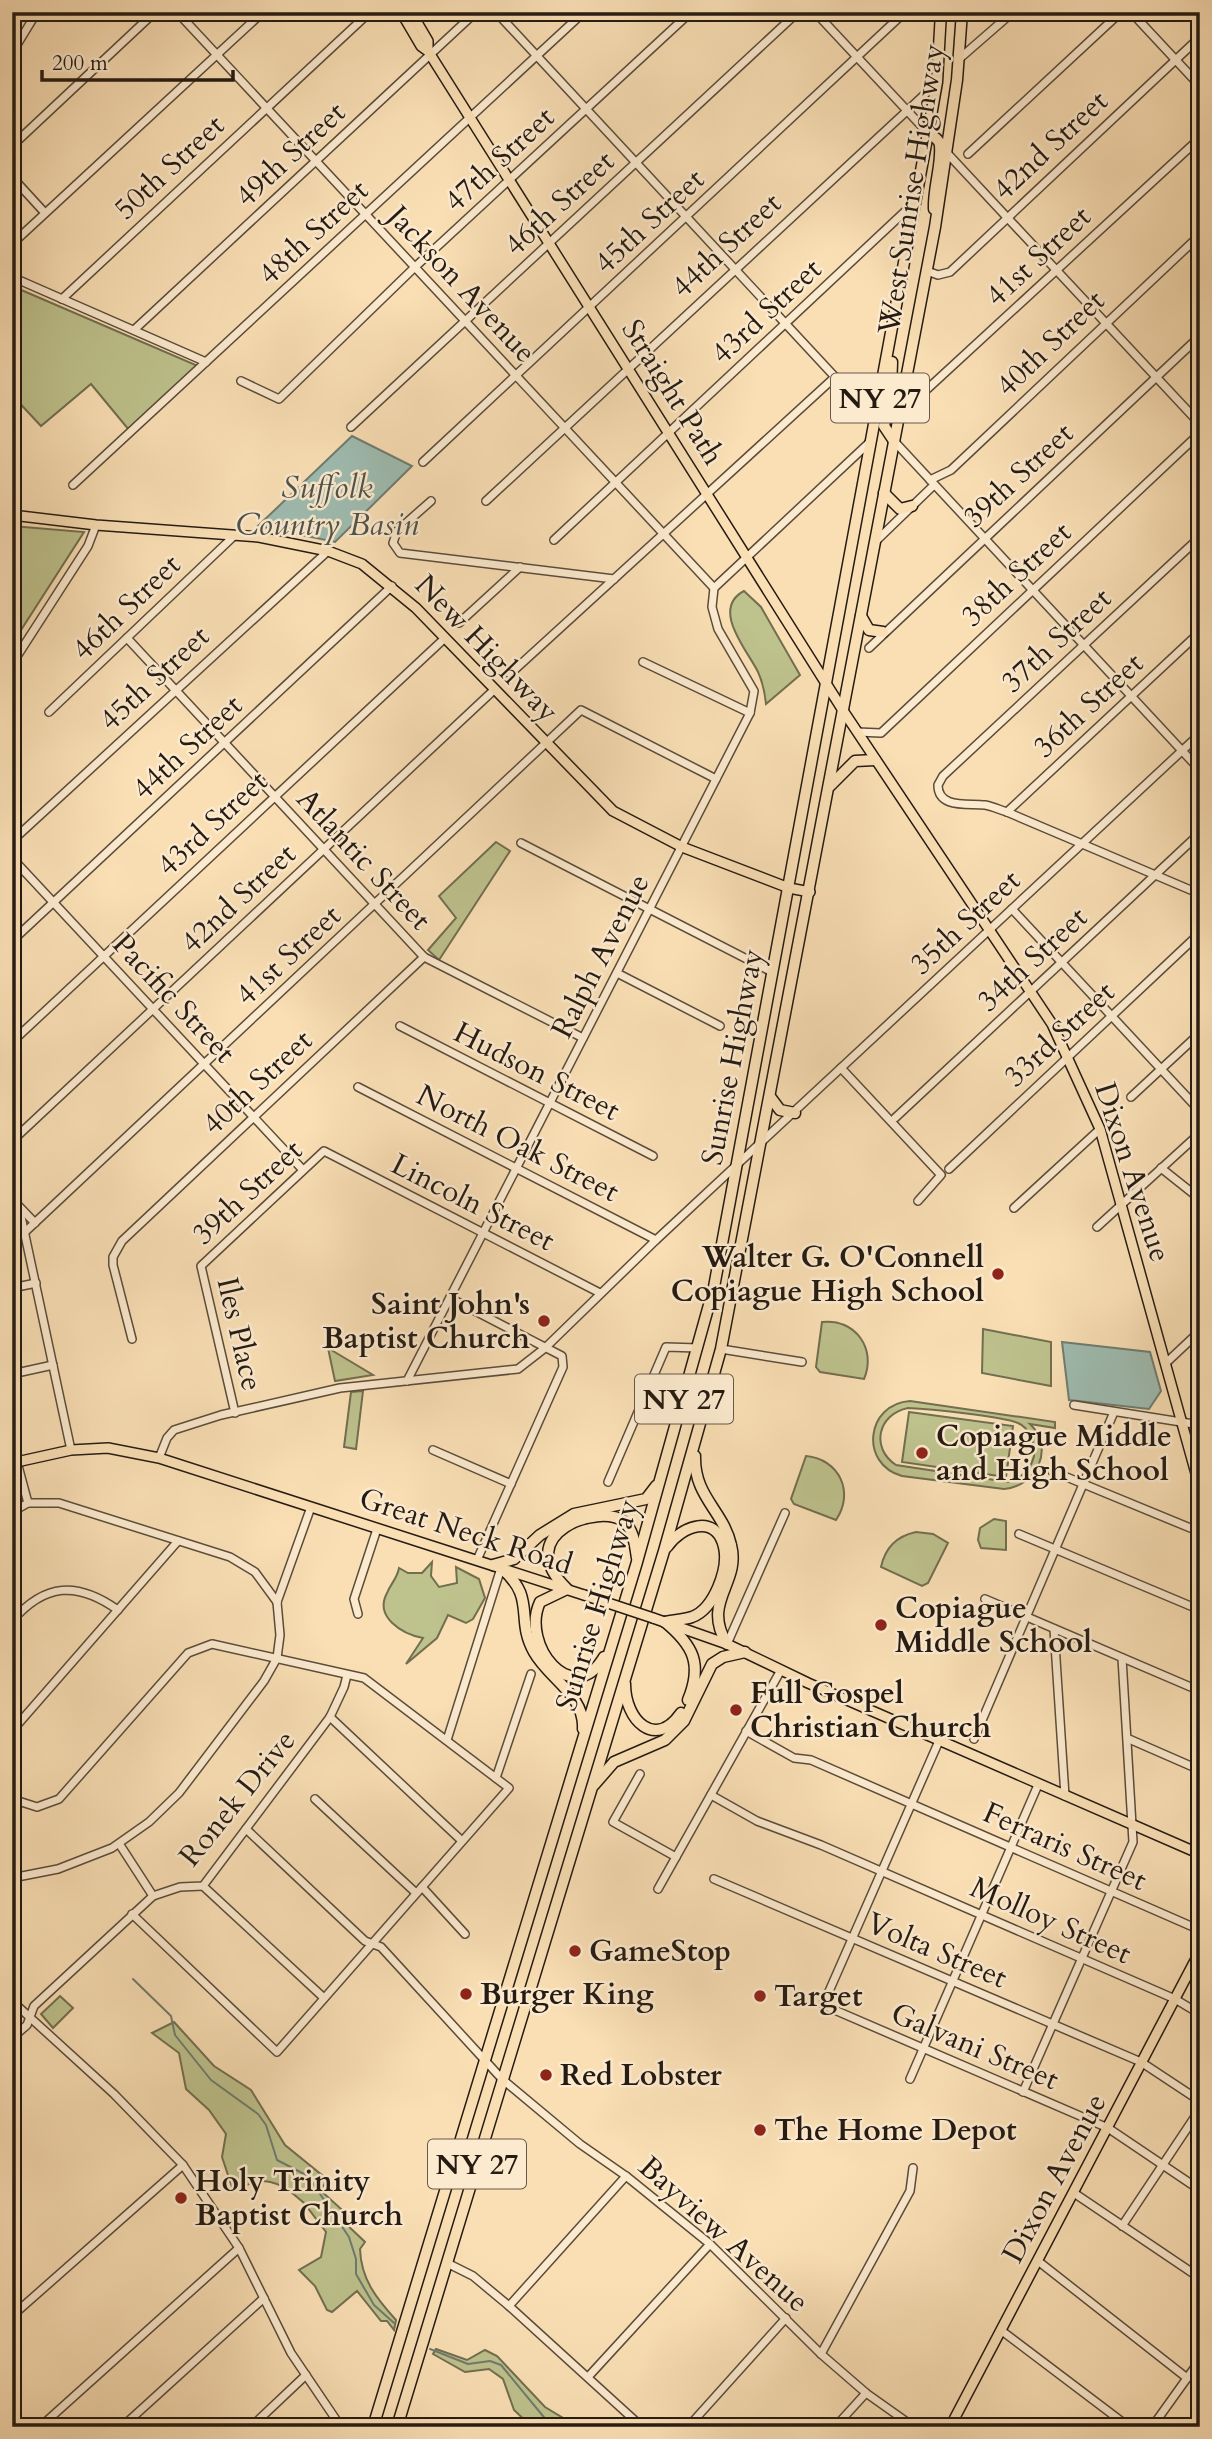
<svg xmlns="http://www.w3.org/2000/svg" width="1212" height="2439" font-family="Cardo,serif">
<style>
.green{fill:#bec28d;stroke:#726e50;stroke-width:2;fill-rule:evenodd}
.water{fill:#9ebcb1;stroke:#6e7c71;stroke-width:2}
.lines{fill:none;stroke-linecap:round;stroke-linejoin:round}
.stream{stroke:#6e7c71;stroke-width:2}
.minor-casing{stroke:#5a4c3b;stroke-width:10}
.major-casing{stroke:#251b12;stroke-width:12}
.highway-casing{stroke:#251b12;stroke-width:13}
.minor{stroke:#fceacf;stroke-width:7}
.major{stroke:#fadfb5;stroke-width:9}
.highway{stroke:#fadfb5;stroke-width:10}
.major-bridge-casing{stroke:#251b12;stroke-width:12;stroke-linecap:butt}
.major-bridge{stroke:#fadfb5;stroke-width:9}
.poi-dot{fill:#8f2418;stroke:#fceacf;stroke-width:2.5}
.labels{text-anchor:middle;stroke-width:5;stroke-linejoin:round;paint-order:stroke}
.shield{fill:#fceacf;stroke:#66594b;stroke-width:2}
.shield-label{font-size:28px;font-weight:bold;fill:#251b12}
.street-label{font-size:30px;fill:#251b12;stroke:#fceacf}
.poi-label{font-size:30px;font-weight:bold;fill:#251b12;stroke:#fceacf;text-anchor:start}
.water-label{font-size:32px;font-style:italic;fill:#4f534a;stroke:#fceacf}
</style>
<rect width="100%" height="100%" fill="#fadfb5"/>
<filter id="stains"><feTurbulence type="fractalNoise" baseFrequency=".00286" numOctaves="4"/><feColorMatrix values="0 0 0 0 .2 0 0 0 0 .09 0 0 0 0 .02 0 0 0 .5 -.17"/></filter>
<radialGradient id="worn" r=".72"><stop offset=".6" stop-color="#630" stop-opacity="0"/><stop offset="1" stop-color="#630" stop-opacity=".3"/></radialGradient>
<g class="green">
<polygon points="12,286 198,366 129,430 91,384 41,426 12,395"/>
<polygon points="12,526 84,532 12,644"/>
<path d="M 744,591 L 761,607 L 800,675 L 766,704 C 765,694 763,683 758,672 C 748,651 710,609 744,591 Z"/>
<polygon points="496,842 510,851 439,960 428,950 456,918 439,896"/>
<path d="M 822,1322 C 855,1318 877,1349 864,1379 L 820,1372 L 816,1367 Z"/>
<polygon points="983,1329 1051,1342 1051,1386 982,1373"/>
<polygon points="328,1348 373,1375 335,1381"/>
<polygon points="363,1391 356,1449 344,1447 351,1392"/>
<path d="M 910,1401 L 1055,1422 L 1055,1428 L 1030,1424 C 1055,1448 1037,1486 1004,1489 L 902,1476 C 859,1464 866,1404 910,1401 ZM 908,1408 C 929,1409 1001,1416 1018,1423 C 1030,1428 1035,1444 1034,1456 C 1031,1469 1021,1478 1008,1482 L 896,1465 C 870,1448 878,1414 908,1408 Z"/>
<polygon points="909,1412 1013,1426 1006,1477 902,1462"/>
<path d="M 806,1456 C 839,1459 855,1492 836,1520 L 794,1504 L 791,1499 Z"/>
<polygon points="994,1519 1006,1521 1006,1550 981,1548 978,1540 980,1528"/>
<path d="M 916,1532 L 933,1534 L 948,1543 L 928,1583 L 922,1586 L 881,1567 C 885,1548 897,1536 916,1532 Z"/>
<path d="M 432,1562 L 431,1576 L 439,1587 L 457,1583 L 456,1567 L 479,1579 L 485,1598 L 473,1619 L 466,1623 L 448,1615 L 437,1638 L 406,1664 L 423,1638 C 402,1634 374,1617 387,1593 C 391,1583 397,1579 399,1568 L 408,1573 L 422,1573 Z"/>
<polygon points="60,1996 73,2008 53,2028 41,2014"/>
<path d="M 174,2022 L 214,2066 L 251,2090 L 285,2145 L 328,2180 L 320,2190 L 350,2217 L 345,2223 L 365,2242 L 360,2249 C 361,2279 376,2298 396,2320 L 394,2330 L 387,2321 L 381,2321 L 357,2291 L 332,2312 L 327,2310 L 315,2286 L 299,2270 L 321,2257 L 326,2232 L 304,2203 L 291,2192 L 294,2192 C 266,2177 263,2179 233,2190 L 222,2157 L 226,2134 L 209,2110 L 186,2089 L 179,2053 L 152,2033 Z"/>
<polygon points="436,2349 467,2360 485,2350 497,2356 545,2407 578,2427 532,2427 514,2410 503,2379 489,2369 465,2372 433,2354"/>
</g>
<g class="water">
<polygon points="352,436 412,466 335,542 258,526"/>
<polygon points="1062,1342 1150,1352 1161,1391 1149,1409 1069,1400"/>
</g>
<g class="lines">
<g class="stream">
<polyline points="133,1979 171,2016 175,2035 211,2080 258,2114 266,2125 277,2160 308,2176 312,2182 349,2237 356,2259 356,2274 374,2305 394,2323"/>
<polyline points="430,2349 468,2364 490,2361 501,2365 552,2427"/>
</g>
<defs>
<g id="minor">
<polyline points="177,12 714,588"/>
<polyline points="496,12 875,420"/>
<polyline points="815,12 928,133"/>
<polyline points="1131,12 1200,86"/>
<polyline points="12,53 37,12"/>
<polyline points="959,59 1013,12"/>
<polyline points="12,146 155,12"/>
<polyline points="947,153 1200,424"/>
<polyline points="968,154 1121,12"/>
<polyline points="12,177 45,213"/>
<polyline points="12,244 263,12"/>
<polyline points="927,271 938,275 950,272 1200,37"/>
<polyline points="12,277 206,362"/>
<polyline points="62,299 370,12"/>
<polyline points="134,330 476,12"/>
<polyline points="241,381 279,399 415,267 691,12"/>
<polyline points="904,386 913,393 923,393 1200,138"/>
<polyline points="351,427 798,12"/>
<polyline points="894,441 1200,770"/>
<polyline points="423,462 905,12"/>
<polyline points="930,480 951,470 1200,235"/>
<polyline points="73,485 584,12"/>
<polyline points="431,501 397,531 393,543 400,553 614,579"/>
<polyline points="486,501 937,83"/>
<path d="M 1200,537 L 943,776 L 938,785 C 938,809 968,803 985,805 C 992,806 1000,810 1007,812 L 1200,894"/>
<polyline points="554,540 914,203"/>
<polyline points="875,542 934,485"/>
<polyline points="459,623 520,567"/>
<polyline points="127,638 424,957 583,1038"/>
<polyline points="869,648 1200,336"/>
<polyline points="643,662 750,713"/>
<polyline points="12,664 88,546 96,525"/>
<polyline points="510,674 835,377"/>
<polyline points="49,712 234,536"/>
<polyline points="857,732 881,733 1200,433"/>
<polyline points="1007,812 1200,632"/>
<polyline points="12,841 328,551"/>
<polyline points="521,843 772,972"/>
<polyline points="12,858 303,1170"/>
<polyline points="1012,909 1200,1111"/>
<polyline points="12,941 392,586"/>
<polyline points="617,973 720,1026"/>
<polyline points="400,1026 653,1156"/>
<polyline points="12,1042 445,638"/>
<polyline points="841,1068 941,1175 918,1201"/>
<polyline points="358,1087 656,1240"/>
<polyline points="1131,1097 1200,1033"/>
<polyline points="895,1118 1200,833"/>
<polyline points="12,1141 495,689"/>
<polyline points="1161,1168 1200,1199"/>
<polyline points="949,1169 1200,933"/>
<polyline points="12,1199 35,1223"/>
<polyline points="19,1207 71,1450"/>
<polyline points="1014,1208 1100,1129"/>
<polyline points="1097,1227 1200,1133"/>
<polyline points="25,1232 581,710 716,779"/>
<polyline points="12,1288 36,1283"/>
<polyline points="450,1298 562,1356 563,1367 477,1560"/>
<polyline points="132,1339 113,1265 113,1257 122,1241 424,957"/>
<polyline points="721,1349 802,1362"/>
<polyline points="1167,1362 1200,1331"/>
<polyline points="12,1374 53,1365"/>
<polyline points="407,1381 750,713 754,691 718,629 712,607 714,588 871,441"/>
<polyline points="1074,1405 1200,1425"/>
<polyline points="235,1413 201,1266 324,1151 600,1293"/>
<polyline points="433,1450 511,1484"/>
<polyline points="159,1458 167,1438 174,1430 221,1415 340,1388 518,1369 545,1348 656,1240 1200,734"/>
<polyline points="17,1462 28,1503"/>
<polyline points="1052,1471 1200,1532"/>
<polyline points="608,1482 666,1347 698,1348"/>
<polyline points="12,1512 28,1503 59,1503 230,1557 255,1572 277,1602"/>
<polyline points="1019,1534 1200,1610"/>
<polyline points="985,1599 1200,1691"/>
<polyline points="358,1614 354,1599 377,1529"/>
<path d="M 12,1621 C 45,1583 77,1581 118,1610"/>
<polyline points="1054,1629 1065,1796"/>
<polyline points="727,1644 785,1513"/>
<polyline points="330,1717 462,1841"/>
<polyline points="12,1731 178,1541"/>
<polyline points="746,1731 794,1758 811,1760 1200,1930"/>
<polyline points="974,1739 1114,1412"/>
<polyline points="1129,1739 1200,1770"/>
<polyline points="447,1740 501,1568"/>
<polyline points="939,1741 823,2005 1108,2128 1200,2190"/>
<polyline points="640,1774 613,1822 676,1857"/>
<polyline points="496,1778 531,1674"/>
<polyline points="711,1795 757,1821 821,1845 1175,1999 1200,2014"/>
<polyline points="12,1799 37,1807 59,1799 188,1653 212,1644 364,1678 509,1788 277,2052 132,1914"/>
<polyline points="315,1799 416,1893"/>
<polyline points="246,1829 365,1941 381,1947 502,2079 580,2144 626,2176 710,2244 821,2354 866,2393 914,2427"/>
<polyline points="120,1845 153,1896"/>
<polyline points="12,1878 58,1869 112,1848 149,1822 179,1793 264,1681 277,1658 280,1635 277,1602 311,1507"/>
<polyline points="714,1879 1141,2062 1200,2101"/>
<polyline points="203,1886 324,1998"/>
<polyline points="422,1887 465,1934"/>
<polyline points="658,1889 781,1670"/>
<polyline points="12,2001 114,2094 183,2165 239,2248 291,2353 341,2427"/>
<polyline points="12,2038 27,2025 34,2006 153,1896 180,1887 203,1886 330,1717 344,1687 347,1675"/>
<polyline points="910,2079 1038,1785"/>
<polyline points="1023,2092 1133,1842 1122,1658"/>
<polyline points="1074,2193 1200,2278"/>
<polyline points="1122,2226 1200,2109"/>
<polyline points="1038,2261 1187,2378"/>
<polyline points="447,2263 473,2276 509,2306 642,2427"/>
<polyline points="509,2306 626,2176"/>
<polyline points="12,2316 183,2165"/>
<polyline points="1002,2331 1129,2427"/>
<polyline points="821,2354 910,2191 913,2168"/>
<polyline points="588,2377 710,2244"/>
<polyline points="40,2427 239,2248"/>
<polyline points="122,2427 264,2298"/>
<polyline points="251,2427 306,2375"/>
<polyline points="688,2427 786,2318"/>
<polyline points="835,2427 866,2393"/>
<polyline points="1152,2427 1200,2360"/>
</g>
<g id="major">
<polyline points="401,12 421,46 428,51 844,712 1052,1024 1100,1129 1200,1488"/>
<polyline points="411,12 428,41 428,51"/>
<polyline points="12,515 96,525 259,537 328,551 362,564 416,608 613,811 682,847 789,888 810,892"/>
<polyline points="12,1463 71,1450 108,1448 159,1458 584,1595"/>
<polyline points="653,1618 727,1644 808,1683 1200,1854"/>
<polyline points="950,2427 1200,1951"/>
</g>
<g id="highway">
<path d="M 928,133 C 933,136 939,139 940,145 C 942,165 933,188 934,209"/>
<polyline points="892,362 891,389 884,426 894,441"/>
<polyline points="884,493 900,509 912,506"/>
<polyline points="861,616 869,630 883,632"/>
<polyline points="830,786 855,761 875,760"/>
<polyline points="771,1098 780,1110 795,1113"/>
<path d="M 695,1456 C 694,1497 723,1510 731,1545 C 741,1584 701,1601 727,1644"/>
<polyline points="493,1565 514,1559 540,1535 574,1514 646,1499 656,1486"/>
<path d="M 501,1568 C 537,1598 515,1619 534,1652 C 549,1679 585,1695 583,1729"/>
<path d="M 665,1622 C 693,1645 703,1664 688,1700"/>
<path d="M 665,1622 C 673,1620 683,1620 692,1617 C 714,1609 729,1569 724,1547 C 716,1513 681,1526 667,1547"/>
<path d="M 604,1657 C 573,1710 520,1645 540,1602 L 567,1589 C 509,1533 601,1502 624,1522 C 634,1530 635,1546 637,1558"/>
<path d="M 625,1684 C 625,1720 655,1750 681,1713"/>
<polyline points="594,1785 614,1762 665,1740 684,1721 712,1664 723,1657 745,1652"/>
<polyline points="373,2427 637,1562 714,1287 928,133 937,82 941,12"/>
<polyline points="397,2427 664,1551 721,1349 935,227 957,80 962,12"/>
</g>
</defs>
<use href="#minor" class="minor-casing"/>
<use href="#major" class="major-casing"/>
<use href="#highway" class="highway-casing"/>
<use href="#minor" class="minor"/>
<use href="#major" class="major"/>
<use href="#highway" class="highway"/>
<defs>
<polyline id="major-bridge" points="584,1595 653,1618"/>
</defs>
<use href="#major-bridge" class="major-bridge-casing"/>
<use href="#major-bridge" class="major-bridge"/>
</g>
<g class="poi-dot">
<circle cx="998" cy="1274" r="7"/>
<circle cx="544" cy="1321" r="7"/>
<circle cx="922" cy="1453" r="7"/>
<circle cx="881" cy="1625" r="7"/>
<circle cx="736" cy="1710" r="7"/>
<circle cx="575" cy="1951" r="7"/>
<circle cx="466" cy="1994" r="7"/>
<circle cx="760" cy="1996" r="7"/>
<circle cx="546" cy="2075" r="7"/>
<circle cx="760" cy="2130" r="7"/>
<circle cx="181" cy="2198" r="7"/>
</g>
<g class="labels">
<g class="shield">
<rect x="831" y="373.5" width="98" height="49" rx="5"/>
<rect x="635" y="1374.5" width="98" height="49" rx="5"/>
<rect x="428" y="2139.5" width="98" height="49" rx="5"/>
</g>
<g class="shield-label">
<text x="880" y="408">NY 27</text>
<text x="684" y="1409">NY 27</text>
<text x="477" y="2174">NY 27</text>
</g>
<g class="street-label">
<text transform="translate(1050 145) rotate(-43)" y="10">42nd Street</text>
<text transform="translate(290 154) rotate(-43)" y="10">49th Street</text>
<text transform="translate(499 159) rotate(-43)" y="10">47th Street</text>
<text transform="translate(169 167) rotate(-43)" y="10">50th Street</text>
<text transform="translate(911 189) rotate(-81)" y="10">West Sunrise Highway</text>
<text transform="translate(559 203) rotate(-43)" y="10">46th Street</text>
<text transform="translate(649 221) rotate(-43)" y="10">45th Street</text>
<text transform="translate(313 232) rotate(-43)" y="10">48th Street</text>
<text transform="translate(726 245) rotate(-43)" y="10">44th Street</text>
<text transform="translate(1038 256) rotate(-43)" y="10">41st Street</text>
<text transform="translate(462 284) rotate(47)" y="10">Jackson Avenue</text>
<text transform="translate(766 311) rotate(-43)" y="10">43rd Street</text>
<text transform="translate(1050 343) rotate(-44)" y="10">40th Street</text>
<text transform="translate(673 392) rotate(58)" y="10">Straight Path</text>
<text transform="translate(1018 475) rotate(-43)" y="10">39th Street</text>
<text transform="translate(1016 574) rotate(-43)" y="10">38th Street</text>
<text transform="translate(126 607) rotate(-44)" y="10">46th Street</text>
<text transform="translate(1056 640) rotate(-43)" y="10">37th Street</text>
<text transform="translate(487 648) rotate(46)" y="10">New Highway</text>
<text transform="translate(154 678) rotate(-43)" y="10">45th Street</text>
<text transform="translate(1088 705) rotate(-43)" y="10">36th Street</text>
<text transform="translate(187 747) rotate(-43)" y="10">44th Street</text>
<text transform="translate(212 823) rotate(-43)" y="10">43rd Street</text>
<text transform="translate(364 859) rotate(47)" y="10">Atlantic Street</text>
<text transform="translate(238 898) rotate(-43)" y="10">42nd Street</text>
<text transform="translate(965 922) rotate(-43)" y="10">35th Street</text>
<text transform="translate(288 955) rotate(-43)" y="10">41st Street</text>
<text transform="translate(600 956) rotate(-63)" y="10">Ralph Avenue</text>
<text transform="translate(1032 959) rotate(-43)" y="10">34th Street</text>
<text transform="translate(174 998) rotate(47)" y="10">Pacific Street</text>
<text transform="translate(1059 1034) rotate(-43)" y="10">33rd Street</text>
<text transform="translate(732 1057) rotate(-79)" y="10">Sunrise Highway</text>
<text transform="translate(537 1071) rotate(27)" y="10">Hudson Street</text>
<text transform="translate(257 1082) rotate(-43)" y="10">40th Street</text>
<text transform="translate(518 1143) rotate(27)" y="10">North Oak Street</text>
<text transform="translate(1133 1172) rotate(72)" y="10">Dixon Avenue</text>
<text transform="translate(247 1192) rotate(-43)" y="10">39th Street</text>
<text transform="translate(473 1202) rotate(27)" y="10">Lincoln Street</text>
<text transform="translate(240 1334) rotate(77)" y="10">Iles Place</text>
<text transform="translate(466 1531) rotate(18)" y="10">Great Neck Road</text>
<text transform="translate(597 1605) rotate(-73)" y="10">Sunrise Highway</text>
<text transform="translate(237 1798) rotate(-51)" y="10">Ronek Drive</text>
<text transform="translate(1065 1846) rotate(24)" y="10">Ferraris Street</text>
<text transform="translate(1051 1920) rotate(24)" y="10">Molloy Street</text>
<text transform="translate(937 1950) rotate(23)" y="10">Volta Street</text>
<text transform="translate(975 2046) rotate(23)" y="10">Galvani Street</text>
<text transform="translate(1054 2178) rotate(-62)" y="10">Dixon Avenue</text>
<text transform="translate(724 2234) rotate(42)" y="10">Bayview Avenue</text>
</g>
<g class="poi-label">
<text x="984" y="1267" text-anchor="end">Walter G. O'Connell<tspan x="984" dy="34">Copiague High School</tspan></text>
<text x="530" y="1314" text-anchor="end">Saint John's<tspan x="530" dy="34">Baptist Church</tspan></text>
<text x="936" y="1446">Copiague Middle<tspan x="936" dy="34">and High School</tspan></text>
<text x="895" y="1618">Copiague<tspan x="895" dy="34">Middle School</tspan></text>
<text x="750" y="1703">Full Gospel<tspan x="750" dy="34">Christian Church</tspan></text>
<text x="589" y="1961">GameStop</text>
<text x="480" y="2004">Burger King</text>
<text x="774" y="2006">Target</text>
<text x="560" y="2085">Red Lobster</text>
<text x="774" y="2140">The Home Depot</text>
<text x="195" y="2191">Holy Trinity<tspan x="195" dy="34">Baptist Church</tspan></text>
</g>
<g class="water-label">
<text x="327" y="498">Suffolk<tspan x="327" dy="37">Country Basin</tspan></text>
</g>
</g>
<rect width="1212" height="2439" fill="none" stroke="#fadfb5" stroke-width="42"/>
<rect x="14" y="14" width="1184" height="2411" fill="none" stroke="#251b12" stroke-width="3.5"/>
<rect x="21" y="21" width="1170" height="2397" fill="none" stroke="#251b12" stroke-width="2"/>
<path d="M42 70v10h191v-10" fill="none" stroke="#251b12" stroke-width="3.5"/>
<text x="52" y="70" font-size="21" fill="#251b12" stroke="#fceacf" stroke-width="5" paint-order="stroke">200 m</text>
<rect width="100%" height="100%" filter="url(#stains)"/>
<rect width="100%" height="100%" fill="url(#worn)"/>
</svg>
